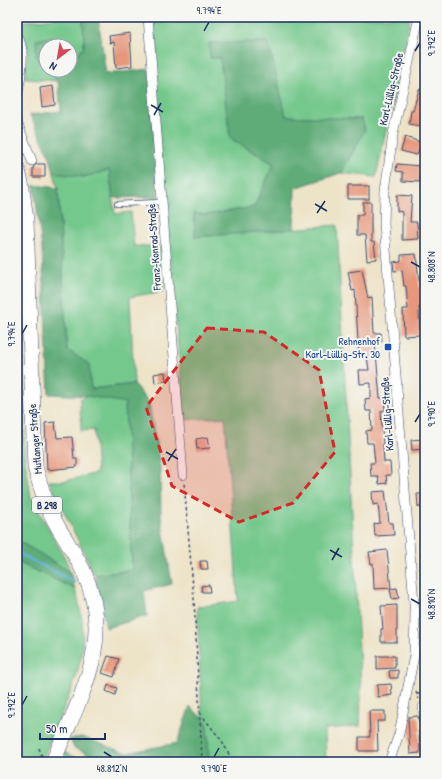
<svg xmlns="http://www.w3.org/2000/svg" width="442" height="779" font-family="'Patrick Hand',sans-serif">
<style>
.green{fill:#74c88c;stroke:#487c75}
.forest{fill:#5fac78;stroke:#3d6e6b}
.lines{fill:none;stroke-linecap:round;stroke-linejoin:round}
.stream{stroke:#6ab4e2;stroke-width:2.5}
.building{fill:#e6977b}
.lane-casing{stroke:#3a4a6e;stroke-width:6}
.street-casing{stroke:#3a4a6e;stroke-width:10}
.primary-casing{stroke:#3a4a6e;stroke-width:16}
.path{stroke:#3a4a6e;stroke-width:1.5;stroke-dasharray:3 3;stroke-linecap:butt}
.lane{stroke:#fff;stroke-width:4.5}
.street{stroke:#fff;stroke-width:9}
.primary{stroke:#fff;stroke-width:15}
.marked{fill:#d62828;fill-opacity:0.2;stroke:#d62828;stroke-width:3;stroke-dasharray:8 5;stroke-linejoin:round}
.ticks{fill:none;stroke:#1b2f5e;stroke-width:1.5}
.transit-dot{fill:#1a4fb4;stroke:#f6f6f2;stroke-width:1.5}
.labels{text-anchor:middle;stroke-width:4;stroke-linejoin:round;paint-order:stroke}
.shield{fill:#f6f6f2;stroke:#5d6b8a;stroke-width:1}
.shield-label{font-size:10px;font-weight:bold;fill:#1b2f5e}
.street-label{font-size:11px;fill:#1b2f5e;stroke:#f6f6f2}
.transit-label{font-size:11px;fill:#164399;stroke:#f6f6f2;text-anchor:end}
.neatline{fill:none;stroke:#1b2f5e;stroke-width:1.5}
.ticks-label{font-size:10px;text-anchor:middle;fill:#1b2f5e}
</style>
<rect width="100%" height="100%" fill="#f6f6f2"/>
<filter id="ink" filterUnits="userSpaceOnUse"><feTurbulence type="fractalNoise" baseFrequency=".025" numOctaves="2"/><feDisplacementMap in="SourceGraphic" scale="8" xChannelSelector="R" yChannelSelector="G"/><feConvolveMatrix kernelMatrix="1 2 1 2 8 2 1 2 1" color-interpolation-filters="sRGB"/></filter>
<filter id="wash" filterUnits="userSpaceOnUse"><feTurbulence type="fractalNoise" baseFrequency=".012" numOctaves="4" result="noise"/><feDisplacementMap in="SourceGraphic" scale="16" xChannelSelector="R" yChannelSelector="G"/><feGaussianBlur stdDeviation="0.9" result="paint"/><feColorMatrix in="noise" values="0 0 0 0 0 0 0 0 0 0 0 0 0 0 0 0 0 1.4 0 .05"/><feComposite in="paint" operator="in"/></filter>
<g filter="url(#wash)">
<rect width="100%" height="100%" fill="#ede3c7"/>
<g class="green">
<polygon points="65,17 83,17 84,48 76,55 70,51 70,46 64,46 51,37 36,58 58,81 25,79 28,47 18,22"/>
<polygon points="150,17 397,17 410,19 376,177 341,173 365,130 362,119 285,116 268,42 210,43 220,58 230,138 274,164 254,207 206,215 194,213 195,237 337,225 361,688 360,726 325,729 326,762 209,762 207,723 202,718 197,607 238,601 225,417 185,420 168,239"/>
<polygon points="109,170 115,214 131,212 134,246 160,246 164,291 130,297 134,384 91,389 88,364 67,350 58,188 54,173 84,177"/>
<polygon points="17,282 25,460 31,497 66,560 70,572 17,540"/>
<polygon points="87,396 125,402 132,570 95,575 49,481 65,481 97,473 94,430 81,431 80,399"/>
<path d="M 17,562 L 75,589 C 98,662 64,697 42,762 L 17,762 Z"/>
<polygon points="64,752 85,762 61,762"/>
</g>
<g class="forest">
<polygon points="83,17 98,17 106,74 149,69 158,197 113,198 109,170 84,177 54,173 50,157 30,115 61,111 58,81 48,70 70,70 70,51 76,55 84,48"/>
<polygon points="51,37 64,46 46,46 46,68 36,58 36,40"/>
<polygon points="268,42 286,116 362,119 365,130 341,173 295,188 294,229 195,237 194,213 206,215 254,207 274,164 230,138 220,58 210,58 209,43"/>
<polygon points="34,185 58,188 67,350 89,364 91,389 134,384 149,403 160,465 161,516 172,584 144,591 147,616 106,628 95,575 132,570 125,403 87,396 49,394 42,249"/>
<polygon points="17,540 70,572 75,589 17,562"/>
<polygon points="190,706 207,723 209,762 107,762 74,748 70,739 82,737 126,753 177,743"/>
</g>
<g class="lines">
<polyline class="stream" points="17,553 75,582"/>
</g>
<g id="blocks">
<g class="building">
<polygon points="130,33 132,66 116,68 114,42 110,43 109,36"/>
<polygon points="53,86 55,105 42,107 40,88"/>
<polygon points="419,89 425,91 425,127 409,124 411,111 413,111"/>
<polygon points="405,137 421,142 417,155 401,151"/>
<polygon points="37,164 45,164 45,177 33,177 33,167"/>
<polygon points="397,164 421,166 420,182 403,181 403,172 396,171"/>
<rect x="348" y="186" width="21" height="13"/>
<polygon points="397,195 412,196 410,222 417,222 418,239 402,240 402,212 397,211"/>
<polygon points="363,202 371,202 371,242 374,242 376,259 367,260 365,235 357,235 357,215 363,215"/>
<polygon points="416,254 422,307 419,307 420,335 404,336 403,309 408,309 406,286 404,286 402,270 394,271 393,262 401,261 401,255"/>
<polygon points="362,270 368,298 372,297 374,333 381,333 382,341 375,342 380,398 384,398 385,410 381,411 384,462 390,462 391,475 386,475 387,483 379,484 378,476 371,476 370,463 375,463 373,443 367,443 366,431 372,430 371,411 366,411 365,399 371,398 371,383 360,384 359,370 369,370 367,356 359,357 355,290 352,291 348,272"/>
<polygon points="165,372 166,381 155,383 154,374"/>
<polygon points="55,422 57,438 72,437 74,459 77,459 77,467 47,470 45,423"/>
<polygon points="208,437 210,448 197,449 196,439"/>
<polygon points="425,439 425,449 412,450 411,440"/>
<polygon points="385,491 389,523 393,523 394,535 375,536 374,524 380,523 378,504 373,505 372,492"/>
<polygon points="417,494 425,494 425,507 418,507"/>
<polygon points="387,550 391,588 374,589 373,563 371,564 369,552"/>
<polygon points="200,561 207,561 208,569 201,569"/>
<polygon points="209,585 210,592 202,592 201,586"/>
<polygon points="397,588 399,598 392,599 390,589"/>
<polygon points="397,605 397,642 381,642 381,629 383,629 381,606"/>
<polygon points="108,656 119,659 114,677 102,673"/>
<polygon points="377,656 395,656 395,668 377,669"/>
<polygon points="398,670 398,678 390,678 389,671"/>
<polygon points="391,684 392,695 378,697 377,685"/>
<polygon points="108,685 117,688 115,695 106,691"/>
<polygon points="369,711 385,711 385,721 377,721 378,751 359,751 359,737 370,737"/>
<polygon points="418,716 421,731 419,731 420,753 410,754 408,717"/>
</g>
</g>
</g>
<g filter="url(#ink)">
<use href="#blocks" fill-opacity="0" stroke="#3a4a6e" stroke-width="1"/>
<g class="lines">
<defs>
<polyline id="lane" points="117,204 162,202"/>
<g id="street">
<polyline points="148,17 183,475"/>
<path d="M 17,37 C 27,46 20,84 17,97"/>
<polyline points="17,122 32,161"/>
<polyline points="423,707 425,725"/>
<polyline points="389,762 399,734 414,655 415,616 384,224 385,191 393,134 419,17"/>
</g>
<path id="primary" d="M 17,168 L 21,182 L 26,220 L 35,467 C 40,484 44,500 52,516 C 62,536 77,555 86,577 C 114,645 78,700 53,762"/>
</defs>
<use href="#lane" class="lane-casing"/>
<use href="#street" class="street-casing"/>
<use href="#primary" class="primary-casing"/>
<g class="path">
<polyline points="416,692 419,699"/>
<polyline points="417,694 425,694"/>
<polyline points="200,713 222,741 233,762"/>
<polyline points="39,748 42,757"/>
<polyline points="163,762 202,759 194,599 184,483"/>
</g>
<use href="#lane" class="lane"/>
<use href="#street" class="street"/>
<use href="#primary" class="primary"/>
</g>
</g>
<path class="marked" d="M 207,328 L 264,332 L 319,370 L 335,452 L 293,503 L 239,522 L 172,486 L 146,407 Z"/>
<path class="ticks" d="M 204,31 L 209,22M 415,51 L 420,43M 151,105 L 163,112M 154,115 L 161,103M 315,204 L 327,211M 317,213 L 325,201M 411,262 L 420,267M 22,334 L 27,325M 415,422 L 420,414M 166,452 L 178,459M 168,461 L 176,449M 330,550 L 342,557M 332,560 L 339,548M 411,599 L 420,604M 22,705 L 27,696M 104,752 L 112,757M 214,757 L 219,748"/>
<rect class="transit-dot" x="384" y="343" width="8" height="8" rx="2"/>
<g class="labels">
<rect class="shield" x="32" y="497" width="30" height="16" rx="3"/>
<g class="shield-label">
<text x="47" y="509">B 298</text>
</g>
<g class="street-label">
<text transform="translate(391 89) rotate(-77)" y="4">Karl-Lüllig-Straße</text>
<text transform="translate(154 247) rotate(-94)" y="4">Franz-Konrad-Straße</text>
<text transform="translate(387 414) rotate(-94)" y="4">Karl-Lüllig-Straße</text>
<text transform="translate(35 439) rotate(-95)" y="4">Mutlanger Straße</text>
</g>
<g class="transit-label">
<text x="380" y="345">Rehnenhof<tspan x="380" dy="13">Karl-Lüllig-Str. 30</tspan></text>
</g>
</g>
<rect width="442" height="779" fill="none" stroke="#f6f6f2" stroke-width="44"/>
<g transform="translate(58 58) rotate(211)"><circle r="19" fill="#f6f6f2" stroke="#9ea6b7"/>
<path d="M0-3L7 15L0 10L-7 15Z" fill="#d1495b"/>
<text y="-6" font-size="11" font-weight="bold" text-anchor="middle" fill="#1b2f5e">N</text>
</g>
<path d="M40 733v6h65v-6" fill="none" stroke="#1b2f5e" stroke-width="2"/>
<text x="46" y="733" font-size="12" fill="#1b2f5e" stroke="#f6f6f2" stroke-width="3" paint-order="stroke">50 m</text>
<rect x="22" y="22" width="398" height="735" class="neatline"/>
<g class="ticks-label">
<text x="209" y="14">9.794°E</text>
<text transform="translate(431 43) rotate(-90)" y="4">9.792°E</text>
<text transform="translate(431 267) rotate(-90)" y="4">48.808°N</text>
<text transform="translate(11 334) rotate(-90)" y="4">9.794°E</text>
<text transform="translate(431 414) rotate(-90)" y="4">9.790°E</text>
<text transform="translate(431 604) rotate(-90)" y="4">48.810°N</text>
<text transform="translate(11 705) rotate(-90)" y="4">9.792°E</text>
<text x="112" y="772">48.812°N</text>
<text x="214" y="772">9.790°E</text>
</g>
</svg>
